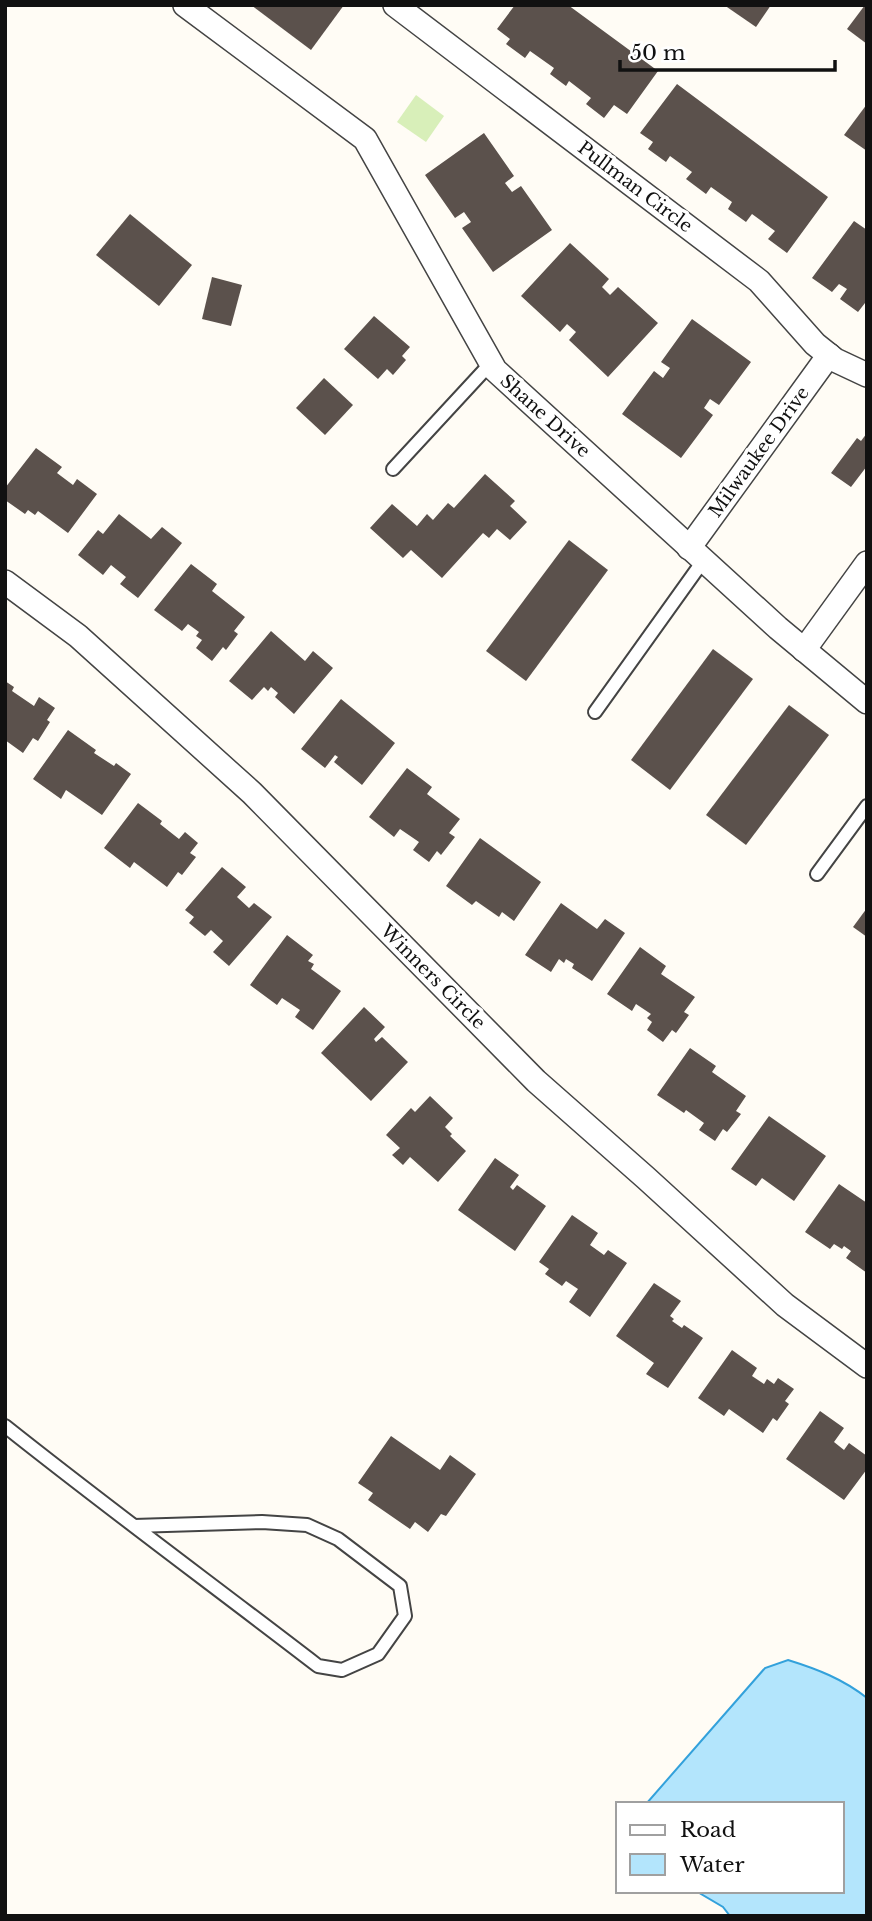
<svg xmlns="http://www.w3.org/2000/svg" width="872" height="1921" font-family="'Libre Baskerville',serif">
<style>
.green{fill:#d8efb9}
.water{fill:#b3e5fc;stroke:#33a1db;stroke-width:2}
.building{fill:#5b514c}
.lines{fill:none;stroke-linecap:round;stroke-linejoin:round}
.lane-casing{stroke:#444;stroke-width:16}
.street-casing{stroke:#444;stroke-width:26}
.lane{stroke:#fff;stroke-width:12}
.street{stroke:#fff;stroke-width:23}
.labels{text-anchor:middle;stroke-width:7;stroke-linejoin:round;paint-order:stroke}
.street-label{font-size:18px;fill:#111;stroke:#fff}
</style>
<rect width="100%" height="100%" fill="#fffcf5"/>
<polygon class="green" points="416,95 444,116 426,142 397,122"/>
<path class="water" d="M 788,1660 C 817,1669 843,1679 867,1698 L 867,1916 L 730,1916 L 723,1907 L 696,1891 L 842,1891 L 842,1804 L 646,1804 L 765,1668 Z"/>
<g class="building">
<polygon points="251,5 344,5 311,50"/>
<polygon points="515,5 568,5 658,71 627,114 614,105 604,118 586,104 591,98 569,81 566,86 550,74 554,68 530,51 525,58 506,44 510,39 497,29"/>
<polygon points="724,5 771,5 756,27"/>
<polygon points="865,5 867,5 867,44 847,29"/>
<polygon points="677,84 828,197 787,253 768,239 775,231 752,214 746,222 728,209 732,202 711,187 706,194 686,179 692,172 670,156 666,162 648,149 653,142 640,133"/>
<polygon points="867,104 867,151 844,135"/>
<polygon points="484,133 514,176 505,183 512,192 521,186 552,230 493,272 462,228 471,222 464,212 455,218 425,175"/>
<polygon points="130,214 192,265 159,306 96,255"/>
<polygon points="854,221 867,230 867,304 865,303 858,312 840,299 847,289 839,284 832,292 812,278"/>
<polygon points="570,243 609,279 602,287 610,295 618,287 658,323 608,377 569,340 576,332 567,324 560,332 521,296"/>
<polygon points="212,277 242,285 231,326 202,319"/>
<polygon points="374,316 410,347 402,356 406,360 393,375 387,369 378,379 344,349"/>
<polygon points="692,319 751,362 719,405 710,399 704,408 713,415 681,458 622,414 654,371 663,378 670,368 661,362"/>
<polygon points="324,378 353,405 325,435 296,408"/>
<polygon points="867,433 867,466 851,487 831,473 857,438 861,441"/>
<polygon points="36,448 62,467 57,473 73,485 77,479 97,494 68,533 38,511 35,515 28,510 25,514 5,500 5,488"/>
<polygon points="485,474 515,501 510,506 527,522 510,540 497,529 489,538 483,533 442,578 411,550 403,558 370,528 392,504 417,526 427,514 433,520 448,503 454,508"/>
<polygon points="119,514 151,539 162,527 182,543 138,598 120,584 126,577 111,565 103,575 78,555 98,530 103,534"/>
<polygon points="569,540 608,570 526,681 486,651"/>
<polygon points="191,564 217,584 212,591 245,617 234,631 238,634 226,650 223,647 212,661 196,648 202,640 196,636 199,632 188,624 182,631 154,610"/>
<polygon points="271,631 305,661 313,651 333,668 294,714 275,697 278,693 271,687 268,691 264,687 252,700 229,681"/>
<polygon points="713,649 753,679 670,790 631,760"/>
<polygon points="5,681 14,687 12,691 34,706 39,697 55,708 47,720 50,722 38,741 33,738 23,753 5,740"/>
<polygon points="341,699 395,743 362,785 334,762 338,757 335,755 325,768 301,749"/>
<polygon points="789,705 829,735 746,845 706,815"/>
<polygon points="68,730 96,750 94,753 114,766 116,763 131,774 102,815 66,790 61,799 33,779"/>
<polygon points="407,768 432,787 427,794 460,819 449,833 455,837 441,855 437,851 429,862 413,850 419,842 400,829 394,837 369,817"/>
<polygon points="138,803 162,821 160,824 179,839 185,832 198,843 190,853 196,857 182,875 178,872 167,887 134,862 130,868 104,848"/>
<polygon points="480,838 541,882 514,921 502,912 499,917 476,901 472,905 446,886"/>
<polygon points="222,867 246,887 237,897 249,908 254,903 272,917 229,966 213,952 223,941 211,930 205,936 189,923 194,917 185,910"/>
<polygon points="561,903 597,929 605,919 625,933 592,981 572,968 574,964 566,959 564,963 559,959 551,972 525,955"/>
<polygon points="867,908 867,937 853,927"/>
<polygon points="287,935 313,955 308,961 314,964 311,969 341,991 313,1030 295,1017 300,1010 282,998 277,1005 250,985"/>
<polygon points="640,947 666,966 661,974 695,997 684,1012 689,1015 676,1033 672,1030 663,1042 647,1030 652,1022 647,1018 651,1014 636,1004 632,1011 607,994"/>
<polygon points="364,1007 385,1027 374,1039 376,1042 382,1037 408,1062 371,1101 321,1053"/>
<polygon points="690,1048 716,1066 712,1072 746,1096 736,1111 741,1114 727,1132 723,1129 715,1141 699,1130 704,1123 686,1110 684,1113 657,1095"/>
<polygon points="430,1096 453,1118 445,1127 452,1134 450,1136 466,1151 438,1182 410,1157 403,1165 392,1155 400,1148 386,1135 411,1108 415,1112"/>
<polygon points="769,1116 826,1156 794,1201 762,1178 756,1186 731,1169"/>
<polygon points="495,1158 519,1175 510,1187 513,1190 517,1185 546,1206 515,1251 458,1210"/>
<polygon points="839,1184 867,1203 867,1273 846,1258 851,1251 844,1246 842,1249 834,1244 830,1249 805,1232"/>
<polygon points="572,1215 598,1233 590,1245 604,1255 608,1250 627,1263 590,1317 569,1302 578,1289 566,1281 562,1286 545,1274 549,1269 539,1262"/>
<polygon points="654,1283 681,1301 670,1316 674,1319 672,1321 682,1328 684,1325 703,1338 668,1388 646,1374 654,1363 616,1336"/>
<polygon points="732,1350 757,1368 752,1376 764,1384 767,1379 774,1384 778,1378 794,1389 785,1401 789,1404 777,1421 773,1418 763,1433 729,1409 724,1416 698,1398"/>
<polygon points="820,1411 844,1428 834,1442 844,1450 849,1443 867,1456 867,1469 844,1500 786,1459"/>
<polygon points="391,1436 440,1470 450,1455 476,1474 446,1516 441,1514 428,1532 415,1522 410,1529 368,1500 373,1493 358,1483"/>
</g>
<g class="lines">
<defs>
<g id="lane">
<polyline points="393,469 491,363"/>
<polyline points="595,712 703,561"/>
<polyline points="817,874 867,806"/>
<path d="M 5,1426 C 108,1508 214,1586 318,1666 L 342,1670 L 378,1654 L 405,1616 L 400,1586 L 338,1539 L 307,1525 L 262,1522 L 134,1526"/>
</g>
<g id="street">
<polyline points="185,5 365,139 495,370 778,628 867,702"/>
<polyline points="395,5 759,281 815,344 835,360 867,375"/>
<polyline points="689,548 829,355"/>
<polyline points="5,582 78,636 252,793 536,1081 646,1178 785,1305 867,1366"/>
<polyline points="804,650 867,563"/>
</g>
</defs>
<use href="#lane" class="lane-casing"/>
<use href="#street" class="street-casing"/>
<use href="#lane" class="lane"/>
<use href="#street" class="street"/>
</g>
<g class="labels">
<g class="street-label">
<text transform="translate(635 187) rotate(37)" y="6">Pullman Circle</text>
<text transform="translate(545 416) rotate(42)" y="6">Shane Drive</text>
<text transform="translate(759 452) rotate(-54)" y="6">Milwaukee Drive</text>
<text transform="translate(433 977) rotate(45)" y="6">Winners Circle</text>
</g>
</g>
<rect width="872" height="1921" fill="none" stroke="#111111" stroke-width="14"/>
<rect x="616" y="1802" width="228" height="91" fill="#ffffff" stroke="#a0a0a0" stroke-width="2"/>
<rect x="630" y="1825" width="35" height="10" fill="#ffffff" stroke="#a0a0a0" stroke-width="2"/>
<text x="680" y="1837" font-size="21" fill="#111111">Road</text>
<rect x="630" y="1854" width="35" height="21" fill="#b3e5fc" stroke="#a0a0a0" stroke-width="2"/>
<text x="680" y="1872" font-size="21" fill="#111111">Water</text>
<path d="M620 60v10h215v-10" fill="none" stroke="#111111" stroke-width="3.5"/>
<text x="630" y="60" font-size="21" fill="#111111" stroke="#ffffff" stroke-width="5" paint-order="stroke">50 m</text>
</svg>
